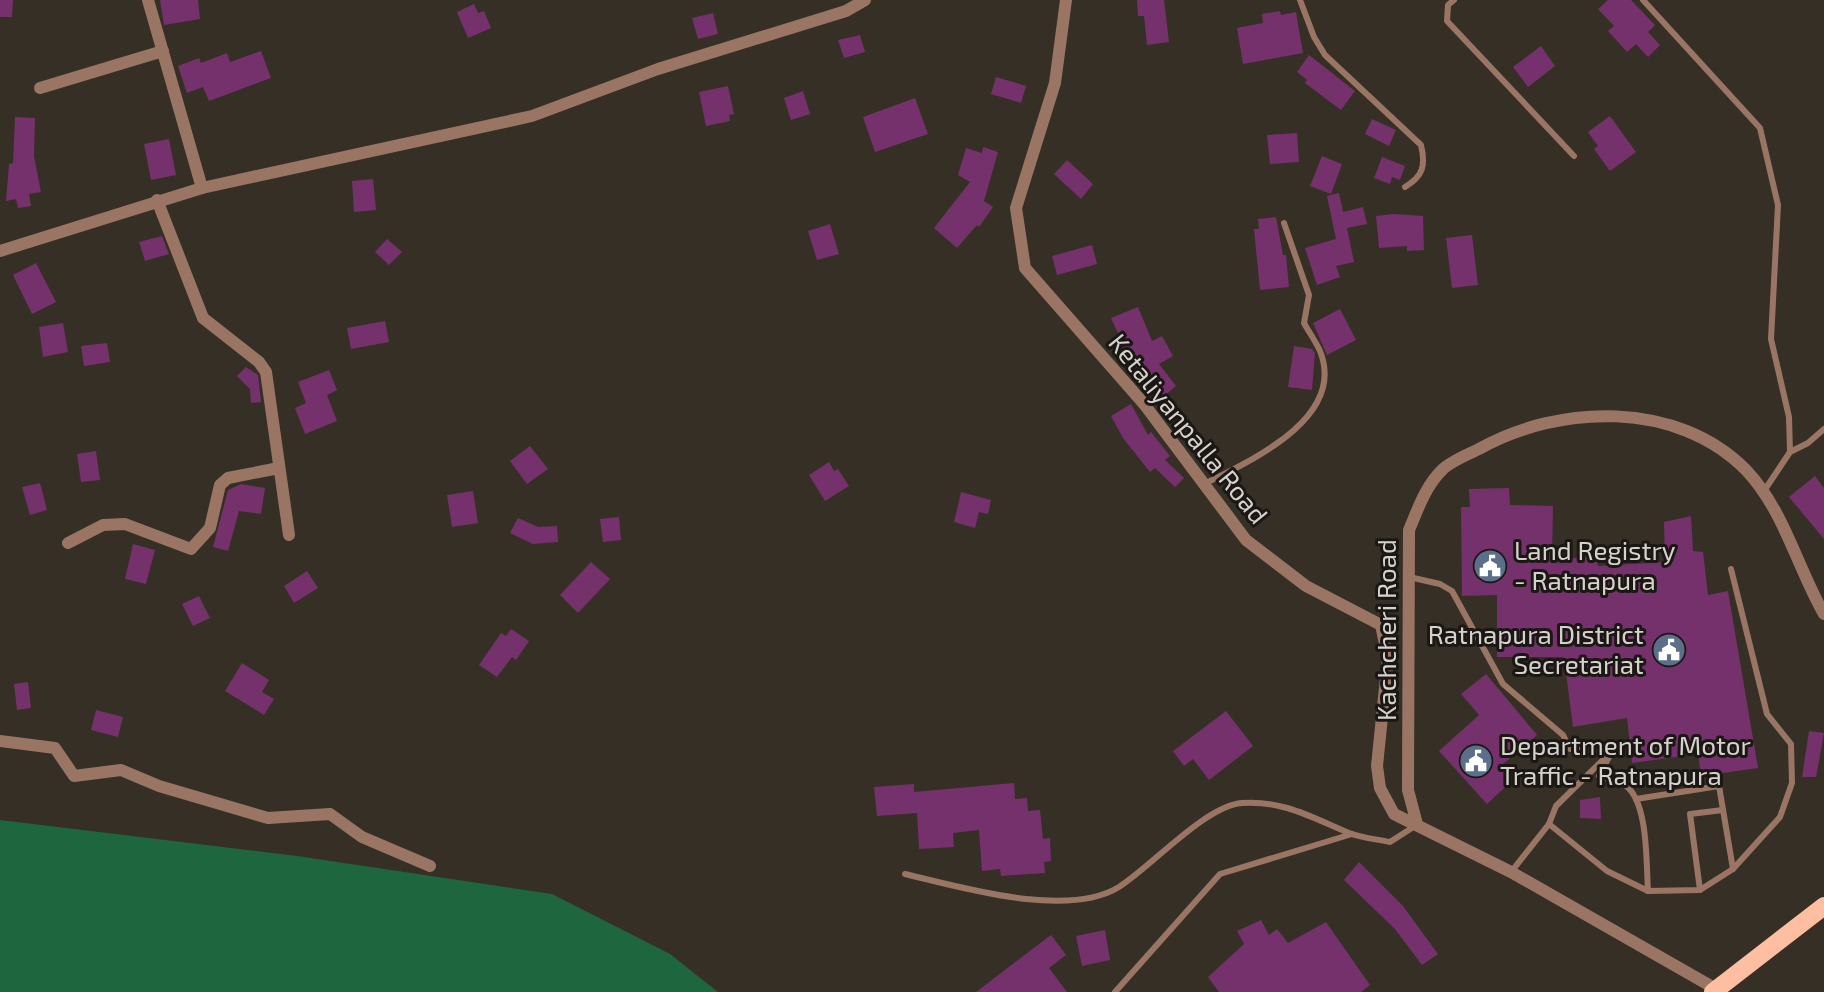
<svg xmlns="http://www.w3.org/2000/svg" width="1824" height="992" font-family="'Exo 2',sans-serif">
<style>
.forest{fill:#1e663d}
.building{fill:#75316b}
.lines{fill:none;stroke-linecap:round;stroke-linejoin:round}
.service{stroke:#9b7564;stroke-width:6}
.minor{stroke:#9b7564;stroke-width:12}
.primary{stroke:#fdbea2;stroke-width:18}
.labels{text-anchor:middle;stroke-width:6;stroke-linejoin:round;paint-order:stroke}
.street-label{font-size:26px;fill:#d5d1cb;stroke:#1b1714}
.poi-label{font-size:26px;fill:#d5d1cb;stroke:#1b1714;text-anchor:start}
</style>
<rect width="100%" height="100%" fill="#362f26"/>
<polygon class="forest" points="0,820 297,856 552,894 670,954 718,992 0,992"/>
<g class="building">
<polygon points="0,0 13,0 12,17 0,17"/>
<polygon points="160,0 198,0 200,19 164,25"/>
<polygon points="1137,0 1164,0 1169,42 1147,45 1144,16 1138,16"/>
<polygon points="1608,0 1631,0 1655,25 1648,32 1660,45 1648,57 1636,44 1627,52 1608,31 1614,26 1598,9"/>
<polygon points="474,4 478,13 484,11 491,28 468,38 457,12"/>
<polygon points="1280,11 1281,15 1296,12 1303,53 1243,64 1237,28 1263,23 1262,14"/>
<polygon points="713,13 718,34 698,39 692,18"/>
<polygon points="860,35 865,52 844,58 838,40"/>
<polygon points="1541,46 1555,66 1528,87 1513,67"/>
<polygon points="261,51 271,78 209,101 203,87 187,93 178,66 199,58 201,63 227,53 230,62"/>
<polygon points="1309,55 1355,91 1341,110 1305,83 1307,80 1297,72"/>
<polygon points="996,77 1026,86 1021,103 991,94"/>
<polygon points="728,86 734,114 729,115 730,121 706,126 699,92"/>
<polygon points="803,91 810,114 791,120 784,98"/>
<polygon points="915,98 928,134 875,152 863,117"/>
<polygon points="1610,116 1636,152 1610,171 1594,149 1598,146 1588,132"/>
<polygon points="15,117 35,118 34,156 41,192 29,194 31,206 18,208 16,199 6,201 9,164 13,163"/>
<polygon points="1372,119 1396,130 1389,146 1365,134"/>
<polygon points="1297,133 1299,162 1270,164 1267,135"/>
<polygon points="169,139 176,175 151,180 144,144"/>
<polygon points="983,147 998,152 984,201 993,207 979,227 977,225 957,248 934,228 970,182 958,175 966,148 982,153"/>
<polygon points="1322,156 1342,164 1331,194 1310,186"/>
<polygon points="1382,157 1405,166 1400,180 1392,177 1390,184 1374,178"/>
<polygon points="1067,160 1093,184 1081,199 1054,174"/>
<polygon points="373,179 376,210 354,212 352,181"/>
<polygon points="1339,193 1343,212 1363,207 1367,224 1347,228 1354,262 1336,266 1340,277 1317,285 1305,248 1336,239 1327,196"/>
<polygon points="1394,214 1423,216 1424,250 1407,251 1407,246 1379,248 1376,216"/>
<polygon points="1276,217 1283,255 1286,255 1289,287 1260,290 1254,229 1259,229 1258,219"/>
<polygon points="830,224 839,254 817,260 808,231"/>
<polygon points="1472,235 1478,285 1452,288 1446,238"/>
<polygon points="162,236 169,254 145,261 139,242"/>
<polygon points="387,239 402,252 389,265 375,252"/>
<polygon points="1092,245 1097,264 1057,275 1052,256"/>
<polygon points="36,263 56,302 32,314 13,275"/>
<polygon points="1138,307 1152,341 1162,336 1173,356 1159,364 1176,386 1158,401 1136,373 1111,318"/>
<polygon points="1340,309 1356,340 1327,355 1313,323"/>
<polygon points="385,321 389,342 351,349 347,328"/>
<polygon points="63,323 68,352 43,357 39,327"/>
<polygon points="107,343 110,362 84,366 81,346"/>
<polygon points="1294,346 1312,349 1315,353 1312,390 1288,387"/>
<polygon points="246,367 258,375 261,402 251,403 250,389 237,376"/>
<polygon points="329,370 337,390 327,395 337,421 305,434 295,408 306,403 298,382"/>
<polygon points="1131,404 1148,435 1151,432 1170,456 1165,460 1184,478 1175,487 1155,468 1150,472 1123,438 1111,416"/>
<polygon points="530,446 548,469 527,484 510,461"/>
<polygon points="96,451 100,480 81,482 77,454"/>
<polygon points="829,462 834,471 838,469 849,486 825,501 809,475"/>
<polygon points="1815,476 1824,488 1824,539 1789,497"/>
<polygon points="40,483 47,510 30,515 22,487"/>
<polygon points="241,484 265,488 261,514 239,511 228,551 213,547 228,490"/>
<polygon points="1509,488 1510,505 1553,506 1552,560 1596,556 1598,566 1665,562 1664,522 1691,516 1693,551 1703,552 1708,595 1728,591 1758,768 1701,776 1698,754 1632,763 1627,718 1573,727 1564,657 1497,657 1497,595 1462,596 1461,507 1470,507 1469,489"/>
<polygon points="473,491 478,523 452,527 447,495"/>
<polygon points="961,492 991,500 988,514 979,512 975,528 954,522"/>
<polygon points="619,517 621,540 603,542 600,519"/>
<polygon points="518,518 538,527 557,526 558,542 533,544 510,533"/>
<polygon points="133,544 155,550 146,584 125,579"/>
<polygon points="591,562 610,579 578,613 560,595"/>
<polygon points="307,571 318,588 294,603 284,586"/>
<polygon points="199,596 210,618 193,626 182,604"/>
<polygon points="511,629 529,641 516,660 512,657 497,677 479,665 501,633 506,636"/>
<polygon points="242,663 269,680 262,692 274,699 264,715 225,691"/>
<polygon points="1486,674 1537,735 1502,765 1514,779 1487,804 1439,751 1479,715 1461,694"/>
<polygon points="28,682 31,708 17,710 14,684"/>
<polygon points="96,710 123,717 118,737 91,730"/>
<polygon points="1226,711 1253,746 1209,780 1193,759 1184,766 1173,751"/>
<polygon points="1809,731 1824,733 1816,777 1802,777"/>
<polygon points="1014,783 1015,799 1027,798 1028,811 1040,810 1043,839 1050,838 1051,861 1044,862 1045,873 1001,876 1000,869 982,871 979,830 953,833 954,847 919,849 917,813 877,816 874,787 914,784 914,792"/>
<polygon points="1600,797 1601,819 1580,818 1580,800"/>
<polygon points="1359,862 1403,906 1438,954 1422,965 1395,929 1344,880"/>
<polygon points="1261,920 1269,935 1277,929 1288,943 1326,922 1370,985 1361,992 1219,992 1208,977 1244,944 1237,931"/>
<polygon points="1105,930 1110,960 1082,966 1076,936"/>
<polygon points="1051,935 1066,955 1049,968 1067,992 976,992"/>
</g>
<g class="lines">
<g class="service">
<path d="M 1300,0 L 1314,37 L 1325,55 L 1421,145 C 1426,166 1423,176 1405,187"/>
<polyline points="1454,0 1448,5 1447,21 1574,156"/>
<polyline points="1643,0 1760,128 1778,205 1771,339 1789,417 1790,452 1764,491"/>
<polyline points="1790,452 1808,443 1824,429"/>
<path d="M 1204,484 C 1250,461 1347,418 1320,351 C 1316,342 1309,332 1304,323 L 1309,295 L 1284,223"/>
<polyline points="1409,577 1440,584 1452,591 1503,684 1563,735 1570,749 1611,752 1556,806 1549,824 1511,872"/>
<path d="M 1609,757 L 1599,776 C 1606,779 1619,781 1625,785 C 1649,802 1646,865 1648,891"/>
<polyline points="1636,799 1719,786 1733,869"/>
<polyline points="1549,824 1607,871 1648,891 1700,890 1733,869 1780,817 1792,783 1791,744 1767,714 1731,569"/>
<path d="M 905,874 C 960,887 1067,919 1119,887 C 1152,866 1205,806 1242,803 C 1283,800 1313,818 1349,833 C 1361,838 1377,839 1390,842 L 1415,826"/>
<polyline points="1700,890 1690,814 1723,810"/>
<polyline points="1115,992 1220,874 1352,834"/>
</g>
<g class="minor">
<polyline points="148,0 202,188"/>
<polyline points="1066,0 1055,83 1016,208 1025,268 1144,404 1246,540 1306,586 1381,625 1388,658 1377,766 1380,788 1394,814 1511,872 1716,989"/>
<polyline points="40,88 163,51"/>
<polyline points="157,200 203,318 259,362 266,372 289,535"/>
<polyline points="0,251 202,188 532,116 658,69 846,11 865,0"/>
<polyline points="68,543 103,525 125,524 191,549 210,528 220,485 228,478 279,468"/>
<polyline points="0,741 55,748 74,776 121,770 159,786 268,818 330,814 362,837 430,866"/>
<path d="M 1417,824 L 1408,790 L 1409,530 C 1418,509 1425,487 1442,470 C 1451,461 1467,455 1479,449 C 1559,404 1677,400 1746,470 C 1784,510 1797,567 1824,614"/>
</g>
<polyline class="primary" points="1713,992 1824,906"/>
</g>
<defs>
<symbol id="civic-disc" viewBox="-11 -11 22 22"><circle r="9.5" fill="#5c6f8a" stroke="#1b1714"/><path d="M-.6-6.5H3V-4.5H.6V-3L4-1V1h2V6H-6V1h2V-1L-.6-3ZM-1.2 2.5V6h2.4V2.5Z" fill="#fff"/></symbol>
</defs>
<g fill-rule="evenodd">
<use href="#civic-disc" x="1471" y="547" width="38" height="38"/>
<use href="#civic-disc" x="1650" y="631" width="38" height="38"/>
<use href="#civic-disc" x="1457" y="742" width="38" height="38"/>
</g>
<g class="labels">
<g class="street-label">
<text transform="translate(1188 429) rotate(51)" y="9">Ketaliyanpalla Road</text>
<text transform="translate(1387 630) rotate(-90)" y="9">Kachcheri Road</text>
</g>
<g class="poi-label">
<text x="1514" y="560">Land Registry<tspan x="1514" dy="30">- Ratnapura</tspan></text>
<text x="1644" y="644" text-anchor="end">Ratnapura District<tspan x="1644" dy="30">Secretariat</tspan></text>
<text x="1500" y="755">Department of Motor<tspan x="1500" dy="30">Traffic - Ratnapura</tspan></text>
</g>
</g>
</svg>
